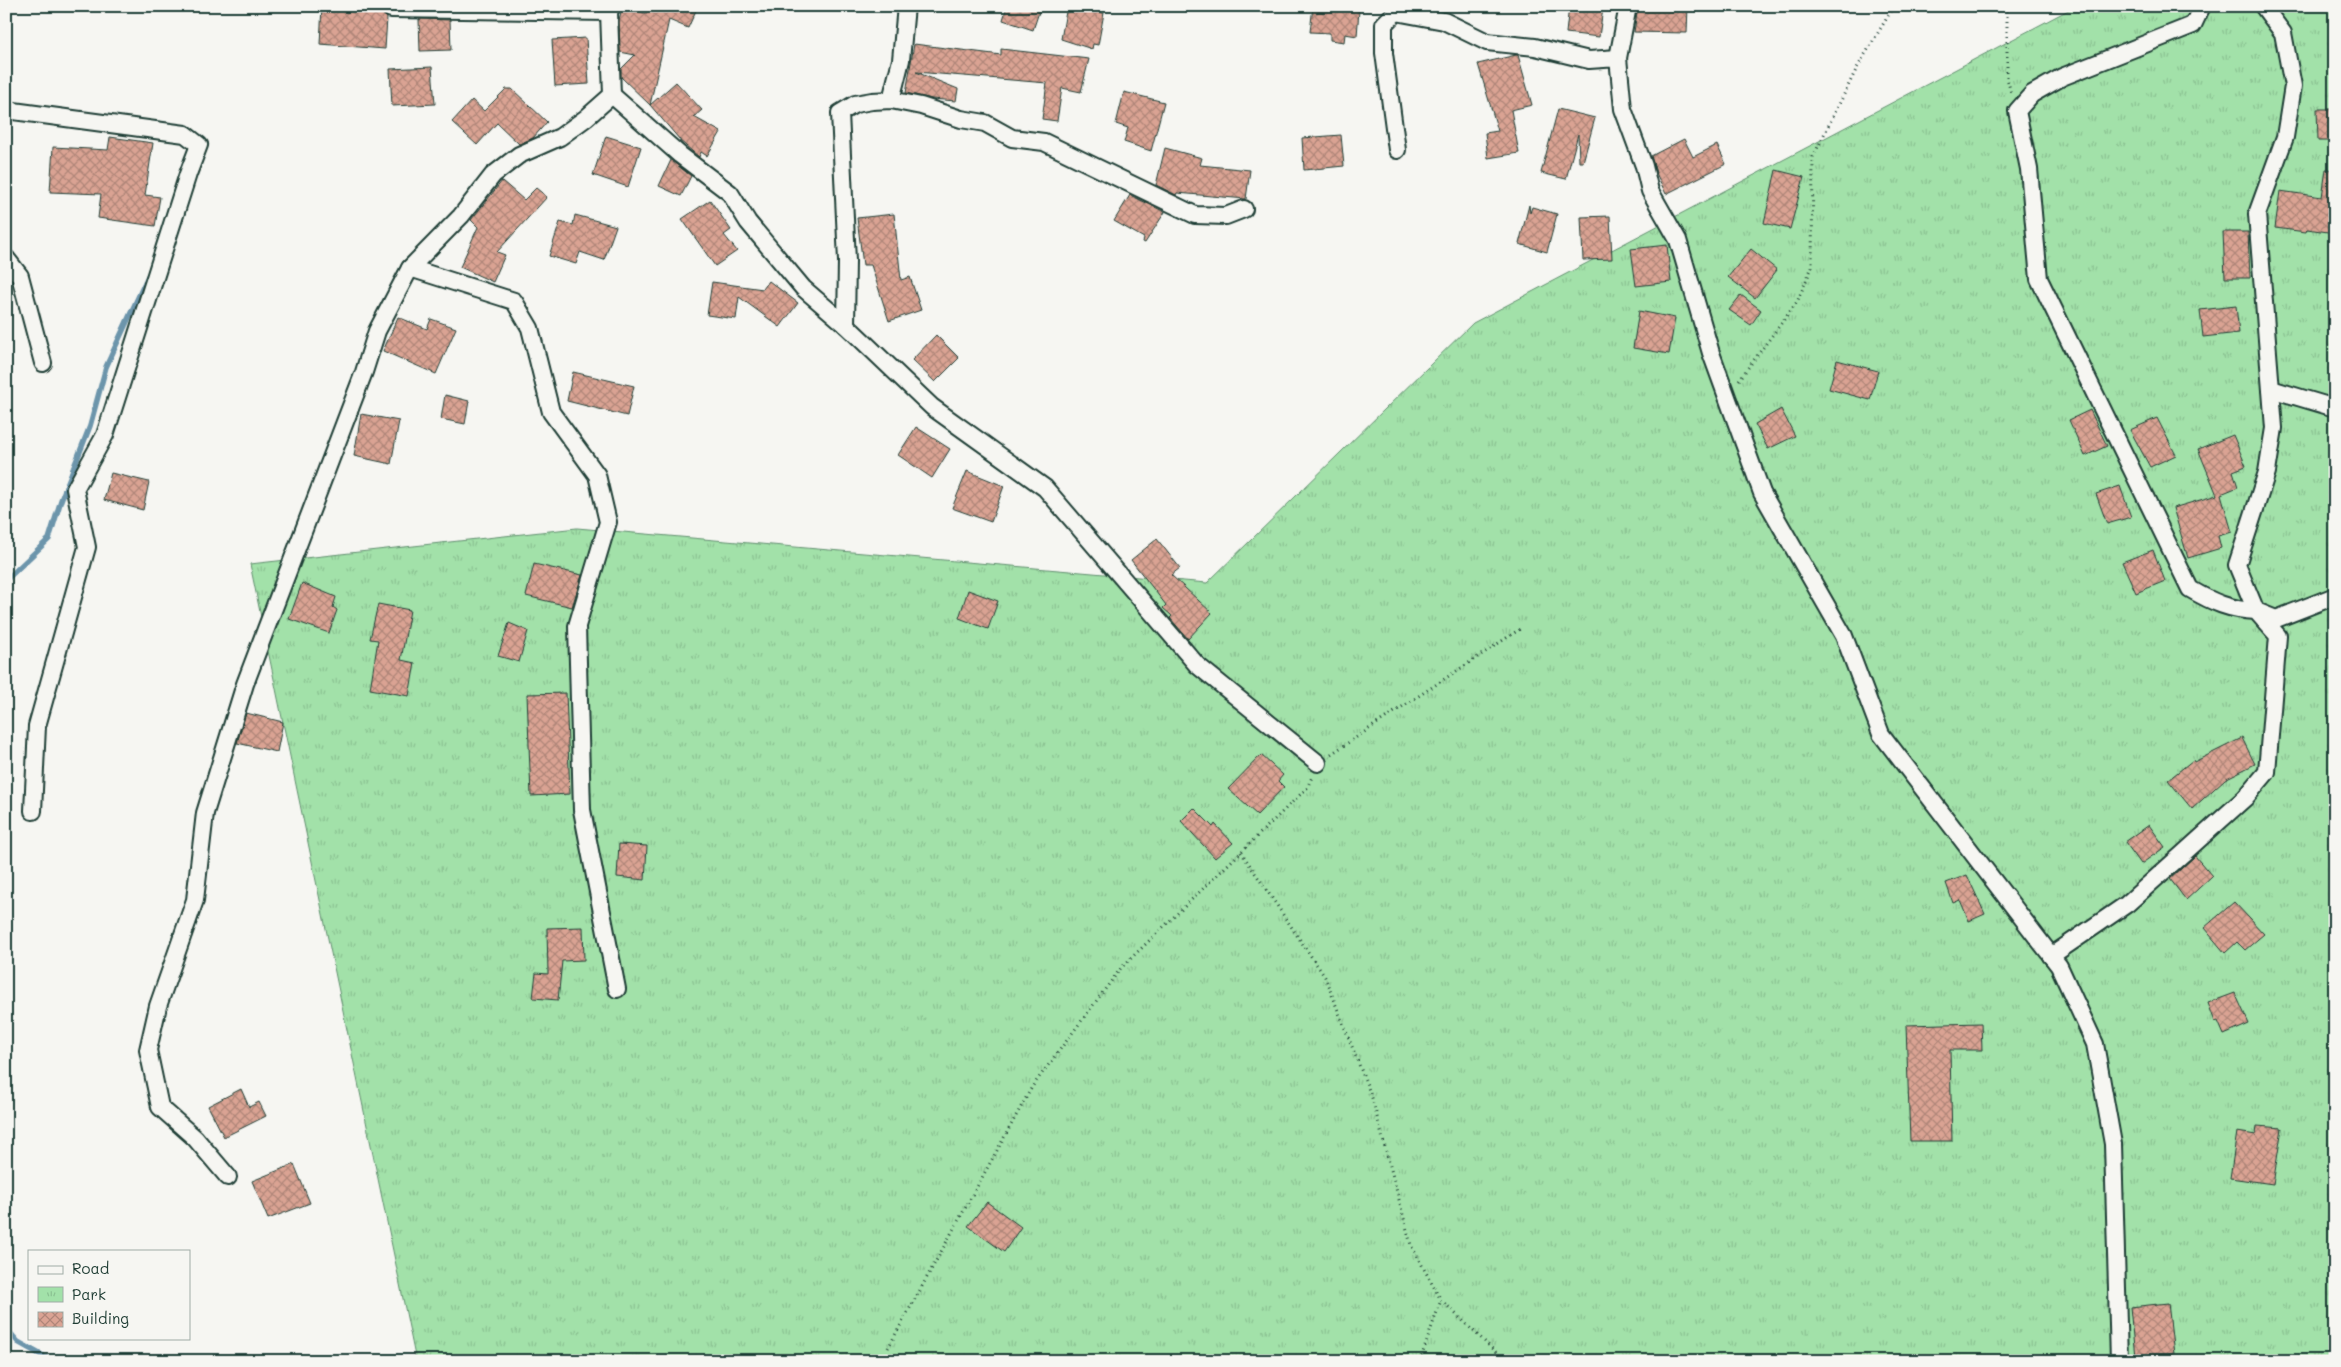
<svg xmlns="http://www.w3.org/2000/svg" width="2341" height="1367" font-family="Mali,sans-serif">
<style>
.park{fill:url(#park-tufts);stroke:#608f6e}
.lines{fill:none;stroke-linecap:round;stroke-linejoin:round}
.stream{stroke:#6c95ab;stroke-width:5.5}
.building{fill:url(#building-cross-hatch);stroke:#1f3d34}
.minor-casing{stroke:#1f3d34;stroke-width:20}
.path{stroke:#1f3d34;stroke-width:3;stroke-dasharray:1 4;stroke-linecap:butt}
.minor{stroke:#f6f6f2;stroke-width:16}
</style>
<defs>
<pattern id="park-tufts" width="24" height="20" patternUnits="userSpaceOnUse" patternTransform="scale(1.25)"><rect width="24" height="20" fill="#a2e1a9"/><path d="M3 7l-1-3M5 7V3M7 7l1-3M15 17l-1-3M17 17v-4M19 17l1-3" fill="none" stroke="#8bc292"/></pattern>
<pattern id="building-cross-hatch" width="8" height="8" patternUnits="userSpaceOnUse" patternTransform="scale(1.25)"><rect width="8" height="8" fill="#daa393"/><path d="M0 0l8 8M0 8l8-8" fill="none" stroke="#b08679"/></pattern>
</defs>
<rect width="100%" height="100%" fill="#f6f6f2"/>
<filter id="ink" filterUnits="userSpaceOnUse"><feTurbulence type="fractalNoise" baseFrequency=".02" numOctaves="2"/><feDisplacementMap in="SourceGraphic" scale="10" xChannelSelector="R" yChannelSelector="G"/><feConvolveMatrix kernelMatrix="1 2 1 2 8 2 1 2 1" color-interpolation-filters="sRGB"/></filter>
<g filter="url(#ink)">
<polygon class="park" points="2076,6 2335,6 2335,1361 416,1361 250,564 577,528 1207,583 1473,323"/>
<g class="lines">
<g class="stream">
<polyline points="6,580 49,539 61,500 90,426 106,367 148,276"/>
<polyline points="6,1328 18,1342 52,1361"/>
</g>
</g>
<g class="building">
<polygon points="322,6 381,9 383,14 387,18 385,49 320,44"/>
<polygon points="636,6 698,6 688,28 669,20 650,105 621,77 621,69 635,55 620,52 619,20 622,8 646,13 647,11"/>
<polygon points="1007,6 1041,6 1033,30 1003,20"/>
<polygon points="1067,6 1104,13 1098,45 1093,44 1092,49 1061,39"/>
<polygon points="1313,6 1359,10 1357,36 1345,34 1344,42 1330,40 1330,33 1310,32"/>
<polygon points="1569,6 1603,8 1599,37 1566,33"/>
<polygon points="1638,6 1688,6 1687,33 1634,32"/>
<polygon points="419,19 450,20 451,50 420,51"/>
<polygon points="586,38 589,84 555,86 552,40"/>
<polygon points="914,44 1001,55 1001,49 1089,59 1081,92 1062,88 1057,121 1042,119 1047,83 916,72 958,89 956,101 932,99 906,93"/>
<polygon points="1516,55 1518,55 1532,105 1511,110 1519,153 1488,158 1485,133 1498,131 1478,64"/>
<polygon points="432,67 435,104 392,106 390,69"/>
<polygon points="676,82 702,110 694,117 721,132 707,156 701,152 699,157 680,141 680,140 650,105"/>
<polygon points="506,89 512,89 547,122 533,138 519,144 497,123 477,145 452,122 472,100 484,111"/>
<polygon points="1124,92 1164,102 1151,151 1124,142 1128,128 1116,124"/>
<polygon points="1558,109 1595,118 1583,162 1579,162 1578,134 1566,179 1541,173"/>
<polygon points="2317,109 2335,109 2335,141 2318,141"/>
<polygon points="1341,135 1344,166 1304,170 1302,138"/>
<polygon points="606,136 641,147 628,187 593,175"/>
<polygon points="110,137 153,143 145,195 160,197 155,226 98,218 101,194 50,192 53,147 108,150"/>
<polygon points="1684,139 1693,157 1717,145 1726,164 1666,194 1656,173 1651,156"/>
<polygon points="1165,148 1202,158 1200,165 1250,170 1246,199 1177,193 1176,195 1156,185"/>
<polygon points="671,160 691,176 681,196 659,186"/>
<polygon points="2326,169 2335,170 2335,233 2307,229 2306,232 2275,228 2280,191 2322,197"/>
<polygon points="1776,170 1804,177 1790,229 1764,223"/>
<polygon points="502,181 524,200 536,188 547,197 497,252 505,255 493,282 460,267 478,227 471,220"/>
<polygon points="1130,195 1165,212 1145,243 1143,242 1144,238 1114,221"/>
<polygon points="710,200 731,230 724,235 737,251 715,266 682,219"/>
<polygon points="1529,205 1530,213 1532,207 1557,214 1547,252 1519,244"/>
<polygon points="894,214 901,280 910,277 921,310 889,321 871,265 863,265 857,218"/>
<polygon points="575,215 616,226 604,260 580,252 576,264 549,256 560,222 573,225"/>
<polygon points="1610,216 1612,259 1583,260 1581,217"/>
<polygon points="2223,232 2248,232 2250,278 2225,278"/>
<polygon points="1667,245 1671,282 1636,286 1631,249"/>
<polygon points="1751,249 1777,270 1755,298 1728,277"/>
<polygon points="769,281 798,303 780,327 739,297 736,319 707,315 712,282 763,289"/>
<polygon points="1741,295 1761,310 1751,325 1729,310"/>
<polygon points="2236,306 2239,333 2203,337 2200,310"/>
<polygon points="1639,311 1675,318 1669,354 1633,348"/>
<polygon points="398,317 427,329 431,319 456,328 436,374 383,351"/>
<polygon points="936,335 959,358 935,382 912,360"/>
<polygon points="1837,360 1878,371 1870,400 1829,389"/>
<polygon points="573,372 634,386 627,416 567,401"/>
<polygon points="445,395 469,401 465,424 441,419"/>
<polygon points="1781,409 1795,436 1768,449 1755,424"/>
<polygon points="2090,410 2107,446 2085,456 2069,420"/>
<polygon points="361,414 399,421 391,464 354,456"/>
<polygon points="2157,418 2176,455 2150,467 2130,430"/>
<polygon points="916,427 950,449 932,478 898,455"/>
<polygon points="2233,435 2246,466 2233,471 2238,487 2221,494 2232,532 2218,536 2221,548 2188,558 2173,508 2217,495 2198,449"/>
<polygon points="967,471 1004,486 991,522 952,508"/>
<polygon points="111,473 149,482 143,510 104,500"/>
<polygon points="2120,486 2131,517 2107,524 2096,494"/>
<polygon points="1157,539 1180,568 1171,575 1212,613 1188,639 1170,618 1172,616 1163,608 1166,605 1131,560"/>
<polygon points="2153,550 2165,581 2136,593 2122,562"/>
<polygon points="534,564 582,575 572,607 526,596"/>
<polygon points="302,583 336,597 333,607 337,610 329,633 289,619"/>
<polygon points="968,590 998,601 988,629 959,618"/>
<polygon points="378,604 410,610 401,660 415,663 409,696 370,689 378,640 370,639"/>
<polygon points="509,623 528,631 519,662 498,656"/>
<polygon points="566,693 570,794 531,796 527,694"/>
<polygon points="246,713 283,722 277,752 237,743"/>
<polygon points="2242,738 2255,764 2225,779 2192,809 2168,780 2193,760 2194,762"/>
<polygon points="1261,755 1283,775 1278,781 1284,787 1257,815 1228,789"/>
<polygon points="1194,808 1213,827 1215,824 1233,843 1215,858 1181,821"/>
<polygon points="2149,825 2165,847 2141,864 2125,842"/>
<polygon points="619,844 647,846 645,880 617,877"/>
<polygon points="2195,856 2212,876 2186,900 2170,879"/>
<polygon points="1967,875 1985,914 1969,921 1960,900 1953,903 1946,883"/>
<polygon points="2234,902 2264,934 2245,950 2237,942 2225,953 2204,928"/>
<polygon points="583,927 584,960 562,961 558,1000 533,998 536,973 548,974 547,928"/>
<polygon points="2235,993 2249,1024 2224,1035 2218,1021 2215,1022 2208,1003"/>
<polygon points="1981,1023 1982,1050 1950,1050 1952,1141 1910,1141 1906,1025"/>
<polygon points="241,1089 249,1107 259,1102 266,1116 224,1137 208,1106"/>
<polygon points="2257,1126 2282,1128 2273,1184 2230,1178 2237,1132 2256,1135"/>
<polygon points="294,1164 310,1203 268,1219 252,1181"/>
<polygon points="987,1202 1021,1227 1004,1252 968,1226"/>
<polygon points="2168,1303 2174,1354 2135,1357 2130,1307"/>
</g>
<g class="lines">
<defs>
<g id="minor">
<polyline points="2263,6 2283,33 2293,86 2285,137 2257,214 2274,428 2267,472 2237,565 2256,611 2276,619 2335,596"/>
<polyline points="391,9 609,12"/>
<polyline points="1618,58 1628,6"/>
<polyline points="612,95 680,155 730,193 748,222 803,288 846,325 932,407 1045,488 1197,665 1318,763"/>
<polyline points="891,100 901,60 906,6"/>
<polyline points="6,110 185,134 199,145 188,174 105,435 75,489 87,547 37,726 33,811"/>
<polyline points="1397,150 1384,53 1384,24 1396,12 1444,21 1487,42 1535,47 1589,60 1618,58 1623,109 1644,166 1650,191 1678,240 1711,353 1762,493 1844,636 1881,734 2059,966 2095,1044 2113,1144 2119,1361"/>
<polyline points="6,258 20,276 43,363"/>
<polyline points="410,268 514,301 530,328 551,412 597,475 608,522 577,626 582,810 617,989"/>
<polyline points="846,325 847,261 840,113 855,104 872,101 891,100 921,106 961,119 985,123 1012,138 1044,142 1195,215 1226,216 1244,209"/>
<polyline points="2271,389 2335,408"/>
<path d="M 2051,956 L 2127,904 L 2245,798 L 2267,772 L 2278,636 L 2256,611 C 2230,610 2212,602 2190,589 L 2039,279 L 2029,169 L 2017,111 L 2032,94 L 2062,77 L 2193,25 L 2202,6"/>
<polyline points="228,1177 195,1138 160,1107 148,1050 158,1006 195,900 205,813 245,684 364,372 377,331 410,268 461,216 493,175 519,155 560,137 586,118 612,95 609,12 612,6"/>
</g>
</defs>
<use href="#minor" class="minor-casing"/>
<g class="path">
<polyline points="2007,6 2007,78 2011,93"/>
<polyline points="1739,380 1797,302 1812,267 1813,157 1857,68 1894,6"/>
<polyline points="1331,754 1520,629"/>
<polyline points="1241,852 1325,977 1372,1098 1411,1245 1441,1300 1505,1361"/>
<polyline points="888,1348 1032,1087 1121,968 1307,788 1312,777"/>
<polyline points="1420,1361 1441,1300"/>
</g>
<use href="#minor" class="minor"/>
</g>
</g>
<rect width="2341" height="1367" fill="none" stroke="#f6f6f2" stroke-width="25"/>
<rect x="12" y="12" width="2316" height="1342" fill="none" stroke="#1f3d34" stroke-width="2" filter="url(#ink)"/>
<rect x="28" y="1250" width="162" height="90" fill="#f6f6f2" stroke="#a0aca6"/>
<rect x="38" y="1266" width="25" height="8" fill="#f6f6f2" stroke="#a0aca6"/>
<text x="72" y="1274" font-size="15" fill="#1f3d34">Road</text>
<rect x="38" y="1287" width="25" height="15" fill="url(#park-tufts)" stroke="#a0aca6"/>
<text x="72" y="1300" font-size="15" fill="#1f3d34">Park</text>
<rect x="38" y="1312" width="25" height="15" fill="url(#building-cross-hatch)" stroke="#a0aca6"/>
<text x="72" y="1324" font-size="15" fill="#1f3d34">Building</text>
</svg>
